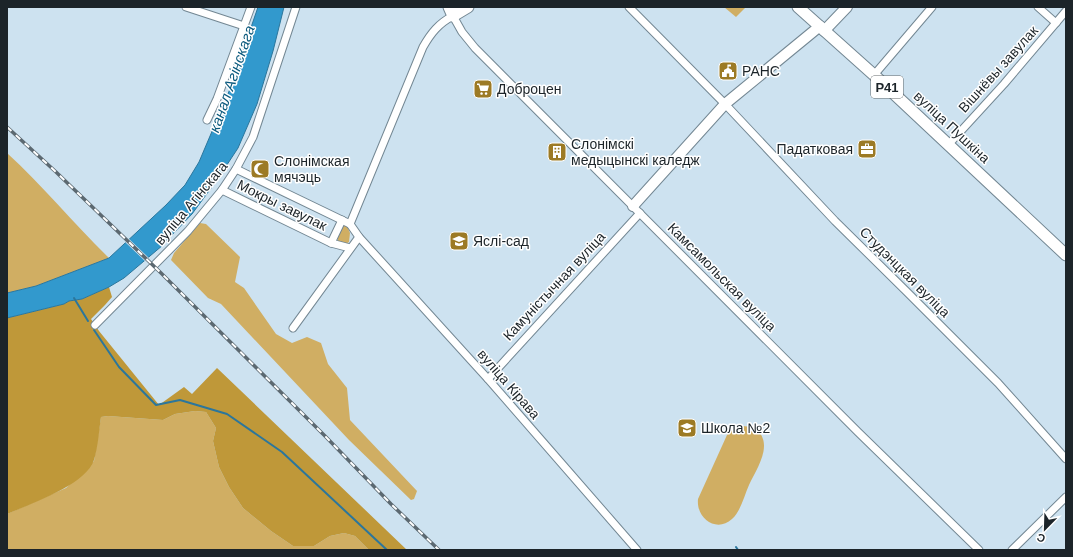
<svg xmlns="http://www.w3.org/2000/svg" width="1073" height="557" font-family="Helvetica,sans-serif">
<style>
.green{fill:#d0ae63}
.forest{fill:#bf9839}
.water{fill:#3299cd;stroke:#2b769c}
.pier{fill:#cde2f0}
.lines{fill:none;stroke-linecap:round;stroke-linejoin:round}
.stream{stroke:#2b769c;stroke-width:2}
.street-casing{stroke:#738793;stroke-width:9}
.secondary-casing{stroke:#738793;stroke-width:12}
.primary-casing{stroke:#738793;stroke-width:13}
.street{stroke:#fff;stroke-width:7}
.secondary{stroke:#fff;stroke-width:10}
.primary{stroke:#fff;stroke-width:11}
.rail-casing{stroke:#5c6971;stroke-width:3.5}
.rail{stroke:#fff;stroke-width:2;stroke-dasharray:6;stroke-linecap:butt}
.labels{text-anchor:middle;stroke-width:3;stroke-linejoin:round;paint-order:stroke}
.shield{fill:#fff;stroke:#606669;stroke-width:1}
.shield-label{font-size:13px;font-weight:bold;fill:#1c2429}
.street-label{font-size:14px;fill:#1c2429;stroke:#fff}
.poi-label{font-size:14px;fill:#1c2429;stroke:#fff;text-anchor:start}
.water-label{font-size:15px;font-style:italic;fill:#0a597d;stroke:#fff}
</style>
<rect width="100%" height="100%" fill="#cde2f0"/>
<g class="green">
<polygon points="724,7 746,7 736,17"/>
<path d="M 7,153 C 43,186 74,224 109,258 L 36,286 L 7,293 Z"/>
<polygon points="200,223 206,224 240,257 235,282 244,288 276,334 292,343 307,337 321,343 328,364 347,388 350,420 417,491 414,499 411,500 349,440 221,304 208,298 171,260 174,253"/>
<path d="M 342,226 L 347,226 L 350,233 L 349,242 L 346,244 L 338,242 C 337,236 339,232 342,226 Z"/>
<polygon points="195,411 206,412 216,428 213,441 219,467 229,487 243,508 271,531 293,546 314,546 330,536 344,533 355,536 369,550 7,550 7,514 66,488 94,461 101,417 108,416 163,420 175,414"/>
<path d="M 740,426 C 747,426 753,427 758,431 C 773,446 756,470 749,485 C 744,496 741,511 732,519 C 717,533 696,519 698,499 L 727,435 L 733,429 Z"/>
</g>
<path class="forest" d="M 109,287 L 112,297 L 105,305 L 91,319 L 99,331 L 159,405 L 184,387 L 192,394 L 217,368 L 407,550 L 369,550 L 355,536 L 344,533 L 330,536 L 314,546 L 293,546 L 271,531 L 243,508 L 229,487 L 219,467 L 213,441 L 216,428 L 206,412 L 195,411 L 175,414 L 163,420 L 108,416 L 101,417 C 99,431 98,447 94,460 C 86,485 30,504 7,514 L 7,318 L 64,304 L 69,301 L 82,299 Z"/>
<polygon class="water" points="258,7 284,7 273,51 257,104 238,148 217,180 192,214 167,240 163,245 124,278 109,287 82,299 69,301 64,304 7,318 7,293 36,286 109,258 166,205 185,185 199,162 230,89"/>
<polygon class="pier" points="128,238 150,259 146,262 124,241"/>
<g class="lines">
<g class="stream">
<polyline points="74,298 88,321"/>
<polyline points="94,330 119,367 156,405 180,400 227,414 282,452 387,550"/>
<polyline points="736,547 738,550"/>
</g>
<defs>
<g id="street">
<polyline points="186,7 244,26"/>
<polyline points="629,7 725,104 835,221 906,291 998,383 1066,459"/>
<polyline points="1038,7 1056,23"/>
<polyline points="874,75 932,7"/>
<polyline points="207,120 217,99 251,7"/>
<polyline points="949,144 1004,84 1066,11"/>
<polyline points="236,169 350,224"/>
<polyline points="222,190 331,243"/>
<polyline points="342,220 331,243 350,248"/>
<polyline points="359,237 488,379 637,550"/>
<polyline points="95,325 188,231 222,190 236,169 253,137 296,7"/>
<path d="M 293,328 L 359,237 L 350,224 L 423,47 C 431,33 439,23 453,16 L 462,32 L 475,48 L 858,432 L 979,550"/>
<polyline points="488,379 640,213"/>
<polyline points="1012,550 1066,497"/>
</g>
<g id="secondary">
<polyline points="824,31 847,7"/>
<polyline points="633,206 725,104 820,26"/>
</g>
<g id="primary">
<polyline points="449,7 453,16 468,7"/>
<polyline points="798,7 874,75 1066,255"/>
</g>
</defs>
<use href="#street" class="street-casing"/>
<use href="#secondary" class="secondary-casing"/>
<use href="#primary" class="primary-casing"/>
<use href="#street" class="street"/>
<use href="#secondary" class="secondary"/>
<use href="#primary" class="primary"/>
<defs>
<polyline id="rail" points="7,127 56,172 161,273 325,436 391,504 439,550"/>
</defs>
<use href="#rail" class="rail-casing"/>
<use href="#rail" class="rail"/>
</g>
<defs>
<symbol id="civic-square" viewBox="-11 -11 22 22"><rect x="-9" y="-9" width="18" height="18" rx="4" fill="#9c7a25" stroke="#fff"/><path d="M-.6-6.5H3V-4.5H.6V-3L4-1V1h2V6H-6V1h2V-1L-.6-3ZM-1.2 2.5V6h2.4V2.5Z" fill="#fff"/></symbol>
<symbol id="supermarket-square" viewBox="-11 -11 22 22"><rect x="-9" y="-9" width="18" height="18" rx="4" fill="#9c7a25" stroke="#fff"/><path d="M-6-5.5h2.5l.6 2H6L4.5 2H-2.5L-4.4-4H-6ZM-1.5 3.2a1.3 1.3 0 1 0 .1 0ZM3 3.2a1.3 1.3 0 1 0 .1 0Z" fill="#fff"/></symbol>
<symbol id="office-square" viewBox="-11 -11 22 22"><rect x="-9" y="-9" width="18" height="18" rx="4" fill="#9c7a25" stroke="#fff"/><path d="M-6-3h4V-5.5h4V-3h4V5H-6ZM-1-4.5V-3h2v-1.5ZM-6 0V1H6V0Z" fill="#fff"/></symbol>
<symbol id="building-square" viewBox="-11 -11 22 22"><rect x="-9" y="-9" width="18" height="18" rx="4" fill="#9c7a25" stroke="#fff"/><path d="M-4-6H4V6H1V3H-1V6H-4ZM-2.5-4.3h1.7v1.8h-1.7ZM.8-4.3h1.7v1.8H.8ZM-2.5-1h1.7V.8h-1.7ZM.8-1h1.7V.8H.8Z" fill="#fff"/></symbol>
<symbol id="mosque-square" viewBox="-11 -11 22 22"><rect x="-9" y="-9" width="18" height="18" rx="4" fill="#9c7a25" stroke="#fff"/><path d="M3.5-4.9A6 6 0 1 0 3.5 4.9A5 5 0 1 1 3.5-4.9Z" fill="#fff"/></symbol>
<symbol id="school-square" viewBox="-11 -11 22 22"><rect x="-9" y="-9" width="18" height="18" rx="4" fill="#9c7a25" stroke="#fff"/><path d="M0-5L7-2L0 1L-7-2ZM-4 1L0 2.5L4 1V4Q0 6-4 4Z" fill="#fff"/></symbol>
</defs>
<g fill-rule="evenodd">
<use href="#civic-square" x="717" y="60" width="22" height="22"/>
<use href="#supermarket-square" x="472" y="78" width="22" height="22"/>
<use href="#office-square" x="856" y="138" width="22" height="22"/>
<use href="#building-square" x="546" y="141" width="22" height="22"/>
<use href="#mosque-square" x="249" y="158" width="22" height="22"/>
<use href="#school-square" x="448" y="230" width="22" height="22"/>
<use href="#school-square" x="676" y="417" width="22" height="22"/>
</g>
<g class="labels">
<rect class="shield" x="871" y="76" width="32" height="22" rx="3"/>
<g class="shield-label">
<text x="887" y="92">Р41</text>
</g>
<g class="street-label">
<text transform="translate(998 69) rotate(-48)" y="5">Вішнёвы завулак</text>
<text transform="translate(952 127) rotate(43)" y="5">вуліца Пушкіна</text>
<text transform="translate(191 203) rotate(-50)" y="5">вуліца Агінскага</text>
<text transform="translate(282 205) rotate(26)" y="5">Мокры завулак</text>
<text transform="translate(905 272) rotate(45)" y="5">Студэнцкая вуліца</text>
<text transform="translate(722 277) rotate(45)" y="5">Камсамольская вуліца</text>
<text transform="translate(554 286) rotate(-47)" y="5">Камуністычная вуліца</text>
<text transform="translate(509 384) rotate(49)" y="5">вуліца Кірава</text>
</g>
<g class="poi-label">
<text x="742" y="76">РАНС</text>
<text x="497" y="94">Доброцен</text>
<text x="571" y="149">Слонімскі<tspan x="571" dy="16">медыцынскі каледж</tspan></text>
<text x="853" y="154" text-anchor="end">Падатковая</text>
<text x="274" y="166">Слонімская<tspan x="274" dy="16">мячэць</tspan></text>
<text x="473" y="246">Яслі-сад</text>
<text x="701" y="433">Школа №2</text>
</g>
<g class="water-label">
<text transform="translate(232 79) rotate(-71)" y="5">канал Агінскага</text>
</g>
</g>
<rect width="1073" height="557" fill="none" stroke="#1c2429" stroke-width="16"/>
<g transform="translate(1045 529) rotate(203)" stroke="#ffffff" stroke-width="3" paint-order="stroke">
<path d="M0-3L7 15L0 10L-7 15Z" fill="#1c2429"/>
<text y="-6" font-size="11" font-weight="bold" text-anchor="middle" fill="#1c2429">С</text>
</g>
</svg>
